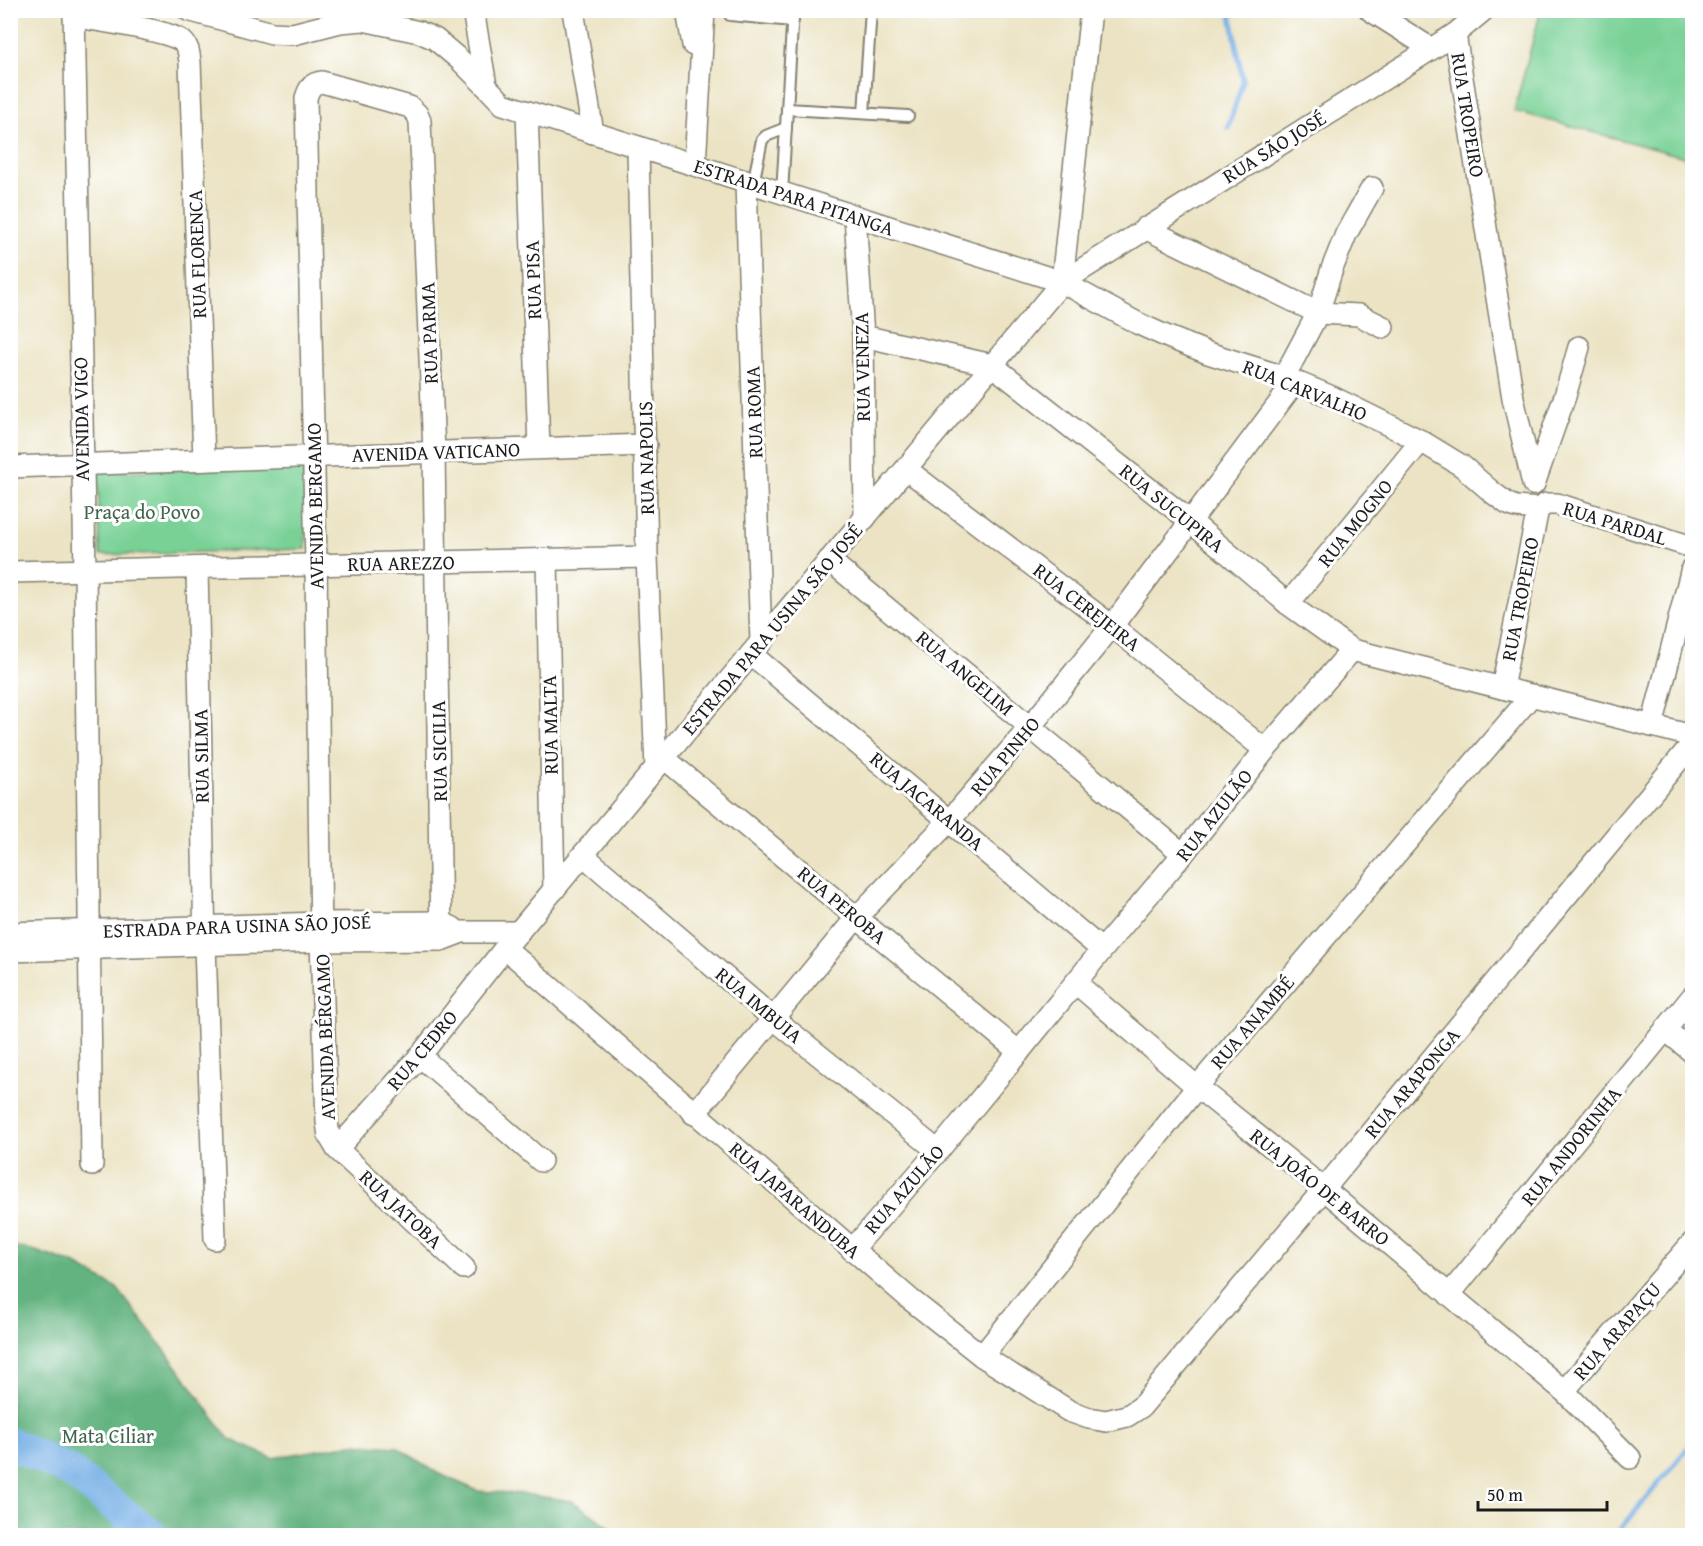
<svg xmlns="http://www.w3.org/2000/svg" width="1703" height="1546" font-family="'Gentium Book Plus',serif">
<style>
.green{fill:#79d196;stroke:#4a7659;stroke-width:1.5}
.forest{fill:#62b37f;stroke:#3f684e;stroke-width:1.5}
.lines{fill:none;stroke-linecap:round;stroke-linejoin:round}
.stream{stroke:#76afe6;stroke-width:5}
.river{stroke:#76afe6;stroke-width:32}
.service-casing{stroke:#848070;stroke-width:14}
.minor-casing{stroke:#848070;stroke-width:24}
.service{stroke:#fff;stroke-width:10}
.minor{stroke:#fff;stroke-width:21}
.labels{text-anchor:middle;stroke-width:6;stroke-linejoin:round;paint-order:stroke}
.street-label{font-size:20px;fill:#1c1c1c;stroke:#fff}
.park-label{font-size:20px;fill:#41644d;stroke:#fff}
</style>
<rect width="100%" height="100%" fill="#fff"/>
<filter id="ink" filterUnits="userSpaceOnUse"><feTurbulence type="fractalNoise" baseFrequency=".0167" numOctaves="2"/><feDisplacementMap in="SourceGraphic" scale="12" xChannelSelector="R" yChannelSelector="G"/><feConvolveMatrix kernelMatrix="1 2 1 2 8 2 1 2 1" color-interpolation-filters="sRGB"/></filter>
<filter id="wash" filterUnits="userSpaceOnUse"><feTurbulence type="fractalNoise" baseFrequency=".008" numOctaves="4" result="noise"/><feDisplacementMap in="SourceGraphic" scale="24" xChannelSelector="R" yChannelSelector="G"/><feGaussianBlur stdDeviation="1.35" result="paint"/><feColorMatrix in="noise" values="0 0 0 0 0 0 0 0 0 0 0 0 0 0 0 0 0 1.4 0 .05"/><feComposite in="paint" operator="in"/></filter>
<g filter="url(#wash)">
<rect width="100%" height="100%" fill="#ebe3c3"/>
<g class="green">
<polygon points="1541,10 1692,11 1692,159 1514,111"/>
<polygon points="304,466 306,549 100,555 98,472"/>
</g>
<polygon class="forest" points="10,1246 33,1250 76,1265 117,1288 173,1361 229,1439 272,1458 352,1444 397,1447 437,1473 478,1491 524,1494 572,1501 610,1527 619,1535 11,1535"/>
<g class="lines">
<g class="stream">
<polyline points="1228,128 1243,81 1230,10"/>
<polyline points="1615,1536 1692,1443"/>
</g>
<polyline class="river" points="10,1443 71,1472 153,1536"/>
</g>
</g>
<g filter="url(#ink)">
<g class="lines">
<defs>
<g id="service">
<polyline points="730,15 793,21"/>
<polyline points="787,109 908,116"/>
<polyline points="864,113 871,10"/>
<polyline points="753,184 762,140 766,136 786,128"/>
<polyline points="782,193 793,10"/>
</g>
<g id="minor">
<polyline points="74,10 85,570 92,1165"/>
<polyline points="188,10 272,33 293,34 340,22 363,20 419,32 435,39 460,60 486,86"/>
<polyline points="473,10 486,86 503,104 1062,282 1139,324 1168,337 1208,353 1284,377 1332,397 1421,441 1462,466 1493,493 1508,504 1516,507 1538,509"/>
<polyline points="573,10 593,133"/>
<polyline points="687,10 693,45"/>
<polyline points="1370,10 1430,48"/>
<polyline points="1484,10 1455,34 1062,282 505,948 911,1300 982,1356 1069,1411 1089,1418 1106,1421 1127,1416 1141,1407 1324,1189 1692,744"/>
<path d="M 74,16 C 97,21 165,29 182,41 C 189,47 189,54 190,62 L 204,460"/>
<polyline points="1455,34 1513,398 1533,484"/>
<polyline points="527,112 539,448"/>
<polyline points="638,147 647,557 656,768"/>
<polyline points="695,165 704,10"/>
<polyline points="746,182 761,642"/>
<polyline points="1372,188 1346,234 1332,269 1318,313 1359,315 1383,327"/>
<polyline points="855,216 863,336 865,518"/>
<polyline points="1145,228 1318,313 1284,377"/>
<polyline points="1062,282 1091,10"/>
<polyline points="863,336 992,365 1190,521 1288,604 1352,650 1692,736"/>
<polyline points="10,467 646,445"/>
<polyline points="906,469 1112,626 1265,750"/>
<polyline points="1534,484 1565,396 1579,347"/>
<polyline points="1538,509 1546,504 1557,504 1692,547"/>
<polyline points="547,559 554,890"/>
<polyline points="829,560 1183,854"/>
<polyline points="197,568 205,945 215,1239"/>
<polyline points="10,572 647,557"/>
<polyline points="1288,604 1421,441"/>
<polyline points="751,654 1102,950"/>
<polyline points="1502,688 1538,509"/>
<polyline points="1652,726 1692,568"/>
<polyline points="664,758 1019,1052"/>
<polyline points="583,855 774,1019 938,1151"/>
<polyline points="10,933 321,923 441,922 453,928"/>
<path d="M 441,940 L 434,452 L 420,121 L 417,114 L 410,107 L 322,82 C 312,83 309,88 306,98 L 316,565 L 321,941 L 327,1122 L 329,1136 L 337,1149 L 464,1268"/>
<polyline points="10,951 321,941 441,940 462,932 519,932"/>
<polyline points="1076,983 1197,1087 1324,1189 1564,1391 1630,1458"/>
<polyline points="1666,1030 1692,1052"/>
<polyline points="420,1056 541,1161"/>
<polyline points="694,1114 857,917 950,820 1030,727 1112,626 1295,382"/>
<polyline points="337,1149 420,1056 505,948"/>
<polyline points="852,1250 938,1151 1102,950 1183,854 1265,750 1352,650"/>
<polyline points="1449,1295 1692,997"/>
<polyline points="982,1356 1197,1087 1532,695"/>
<polyline points="1564,1391 1692,1243"/>
</g>
</defs>
<use href="#service" class="service-casing"/>
<use href="#minor" class="minor-casing"/>
<use href="#service" class="service"/>
<use href="#minor" class="minor"/>
</g>
</g>
<g class="labels">
<g class="street-label">
<text transform="translate(1468 115) rotate(81)" y="7">RUA TROPEIRO</text>
<text transform="translate(1274 147) rotate(-32)" y="7">RUA SÃO JOSÉ</text>
<text transform="translate(794 197) rotate(18)" y="7">ESTRADA PARA PITANGA</text>
<text transform="translate(197 254) rotate(-92)" y="7">RUA FLORENCA</text>
<text transform="translate(533 280) rotate(-92)" y="7">RUA PISA</text>
<text transform="translate(429 333) rotate(-92)" y="7">RUA PARMA</text>
<text transform="translate(862 367) rotate(-91)" y="7">RUA VENEZA</text>
<text transform="translate(1305 390) rotate(22)" y="7">RUA CARVALHO</text>
<text transform="translate(754 412) rotate(-92)" y="7">RUA ROMA</text>
<text transform="translate(81 419) rotate(-91)" y="7">AVENIDA VIGO</text>
<text transform="translate(436 452) rotate(-2)" y="7">AVENIDA VATICANO</text>
<text transform="translate(646 458) rotate(-91)" y="7">RUA NAPOLIS</text>
<text transform="translate(315 506) rotate(-91)" y="7">AVENIDA BERGAMO</text>
<text transform="translate(1172 508) rotate(39)" y="7">RUA SUCUPIRA</text>
<text transform="translate(1355 523) rotate(-51)" y="7">RUA MOGNO</text>
<text transform="translate(1615 523) rotate(17)" y="7">RUA PARDAL</text>
<text transform="translate(401 563) rotate(-1)" y="7">RUA AREZZO</text>
<text transform="translate(1520 599) rotate(-79)" y="7">RUA TROPEIRO</text>
<text transform="translate(1087 607) rotate(38)" y="7">RUA CEREJEIRA</text>
<text transform="translate(772 629) rotate(-50)" y="7">ESTRADA PARA USINA SÃO JOSÉ</text>
<text transform="translate(965 673) rotate(40)" y="7">RUA ANGELIM</text>
<text transform="translate(550 725) rotate(-91)" y="7">RUA MALTA</text>
<text transform="translate(439 751) rotate(-91)" y="7">RUA SICILIA</text>
<text transform="translate(201 756) rotate(-91)" y="7">RUA SILMA</text>
<text transform="translate(1005 756) rotate(-50)" y="7">RUA PINHO</text>
<text transform="translate(927 801) rotate(40)" y="7">RUA JACARANDA</text>
<text transform="translate(1214 815) rotate(-52)" y="7">RUA AZULÃO</text>
<text transform="translate(842 905) rotate(40)" y="7">RUA PEROBA</text>
<text transform="translate(237 926) rotate(-2)" y="7">ESTRADA PARA USINA SÃO JOSÉ</text>
<text transform="translate(759 1005) rotate(40)" y="7">RUA IMBUIA</text>
<text transform="translate(1252 1022) rotate(-49)" y="7">RUA ANAMBÉ</text>
<text transform="translate(325 1037) rotate(-92)" y="7">AVENIDA BÉRGAMO</text>
<text transform="translate(422 1050) rotate(-50)" y="7">RUA CEDRO</text>
<text transform="translate(1412 1083) rotate(-50)" y="7">RUA ARAPONGA</text>
<text transform="translate(1571 1146) rotate(-51)" y="7">RUA ANDORINHA</text>
<text transform="translate(1320 1187) rotate(39)" y="7">RUA JOÃO DE BARRO</text>
<text transform="translate(904 1189) rotate(-49)" y="7">RUA AZULÃO</text>
<text transform="translate(795 1200) rotate(41)" y="7">RUA JAPARANDUBA</text>
<text transform="translate(401 1209) rotate(43)" y="7">RUA JATOBA</text>
<text transform="translate(1617 1331) rotate(-49)" y="7">RUA ARAPAÇU</text>
</g>
<g class="park-label">
<text x="142" y="519">Praça do Povo</text>
<text x="108" y="1443">Mata Ciliar</text>
</g>
</g>
<rect width="1703" height="1546" fill="none" stroke="#fff" stroke-width="36"/>
<path d="M1478 1501v9h129v-9" fill="none" stroke="#1c1c1c" stroke-width="3"/>
<text x="1487" y="1501" font-size="18" fill="#1c1c1c" stroke="#ffffff" stroke-width="4.5" paint-order="stroke">50 m</text>
</svg>
